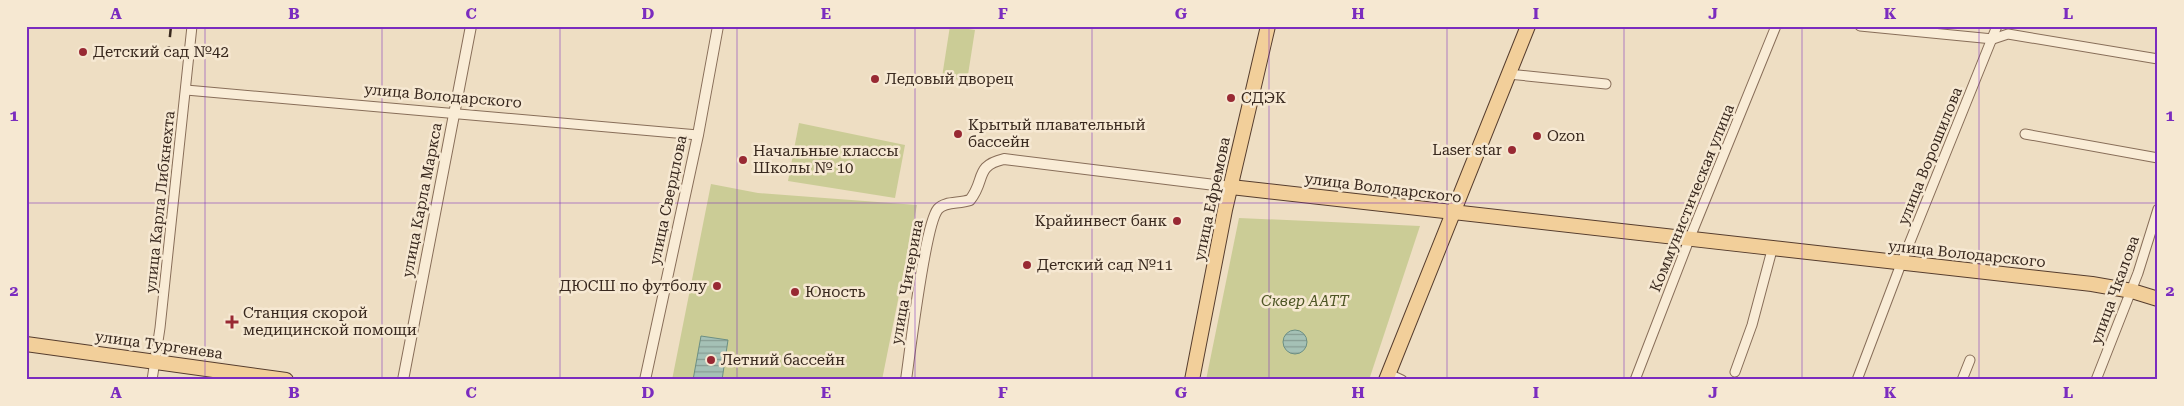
<svg xmlns="http://www.w3.org/2000/svg" width="2184" height="406" font-family="'Roboto Serif',serif">
<style>
.park{fill:#cbcc96}
.water{fill:url(#water-rules);stroke:#6c8f83}
.lines{fill:none;stroke-linecap:round;stroke-linejoin:round}
.minor-casing{stroke:#886e59;stroke-width:11}
.tertiary-casing{stroke:#886e59;stroke-width:12}
.primary-casing{stroke:#563d2e;stroke-width:16}
.minor{stroke:#f9ecd6;stroke-width:9}
.tertiary{stroke:#f9ecd6;stroke-width:10}
.primary{stroke:#f2cf9a;stroke-width:14}
.rail{stroke:#38281e;stroke-width:2.5;stroke-dasharray:9 9;stroke-linecap:butt}
.grid{fill:none;stroke:#7b2cbf;stroke-width:1;stroke-opacity:0.55}
.poi-dot{fill:#982933;stroke:#f6e8d2;stroke-width:2}
.labels{text-anchor:middle;stroke-width:5;stroke-linejoin:round;paint-order:stroke}
.poi-label{font-size:15px;fill:#38281e;stroke:#f6e8d2;text-anchor:start}
.street-label{font-size:15px;fill:#38281e;stroke:#f6e8d2}
.park-label{font-size:15px;font-style:italic;fill:#4d5524;stroke:#f6e8d2}
.neatline{fill:none;stroke:#7b2cbf;stroke-width:2}
.grid-label{font-size:16px;text-anchor:middle;font-weight:bold;fill:#7b2cbf}
</style>
<defs>
<pattern id="water-rules" width="6" height="5" patternUnits="userSpaceOnUse" patternTransform="scale(1.25)"><rect width="6" height="5" fill="#a5c1b6"/><path d="M0 2.5h6" fill="none" stroke="#879d93"/></pattern>
</defs>
<rect width="100%" height="100%" fill="#eedec3"/>
<g class="park">
<polygon points="950,26 975,30 967,81 942,77"/>
<polygon points="799,123 905,145 895,198 788,181"/>
<polygon points="711,184 758,193 917,205 882,380 672,380"/>
<polygon points="1239,218 1420,226 1369,380 1206,380"/>
</g>
<g class="water">
<circle cx="1295" cy="342" r="12"/>
<polygon points="701,336 728,340 722,380 693,380"/>
</g>
<g class="lines">
<defs>
<g id="minor">
<polyline points="1860,26 1993,39 2008,34 2158,59"/>
<polyline points="1508,74 1606,84"/>
<polyline points="186,90 698,135"/>
<polyline points="2025,134 2158,158"/>
<polyline points="1735,372 1752,325 1772,250"/>
<polyline points="1389,374 1402,380"/>
<polyline points="152,380 160,328 192,26"/>
<polyline points="1635,380 1689,240 1776,26"/>
<polyline points="1857,380 1901,264 1997,26"/>
<polyline points="1962,380 1970,360"/>
<polyline points="2096,380 2138,273 2158,209"/>
</g>
<g id="tertiary">
<polyline points="403,380 471,26"/>
<polyline points="645,380 698,135 718,26"/>
<path d="M 906,380 C 910,352 925,224 938,209 C 945,201 959,204 970,200 C 986,180 974,166 1004,159 L 1231,187"/>
</g>
<g id="primary">
<polyline points="1231,187 2092,284 2132,291 2158,299"/>
<polyline points="26,344 286,380"/>
<polyline points="1192,380 1225,210 1268,26"/>
<polyline points="1386,380 1528,26"/>
</g>
</defs>
<use href="#minor" class="minor-casing"/>
<use href="#tertiary" class="tertiary-casing"/>
<use href="#primary" class="primary-casing"/>
<use href="#minor" class="minor"/>
<use href="#tertiary" class="tertiary"/>
<use href="#primary" class="primary"/>
<polyline class="rail" points="168,55 171,26"/>
</g>
<path class="grid" d="M 205,26 L 205,380M 382,26 L 382,380M 560,26 L 560,380M 737,26 L 737,380M 915,26 L 915,380M 1092,26 L 1092,380M 1269,26 L 1269,380M 1447,26 L 1447,380M 1624,26 L 1624,380M 1802,26 L 1802,380M 1979,26 L 1979,380M 26,203 L 2158,203"/>
<g class="poi-dot">
<circle cx="83" cy="52" r="5"/>
<circle cx="875" cy="79" r="5"/>
<circle cx="1231" cy="98" r="5"/>
<circle cx="958" cy="134" r="5"/>
<circle cx="1537" cy="136" r="5"/>
<circle cx="1512" cy="150" r="5"/>
<circle cx="743" cy="160" r="5"/>
<circle cx="1177" cy="221" r="5"/>
<circle cx="1027" cy="265" r="5"/>
<circle cx="717" cy="286" r="5"/>
<circle cx="795" cy="292" r="5"/>
<path d="M229.5 314.5h5v5h5v5h-5v5h-5v-5h-5v-5h5z"/>
<circle cx="711" cy="360" r="5"/>
</g>
<g class="labels">
<g class="poi-label">
<text x="93" y="57">Детский сад №42</text>
<text x="885" y="84">Ледовый дворец</text>
<text x="1241" y="103">СДЭК</text>
<text x="968" y="130">Крытый плавательный<tspan x="968" dy="17">бассейн</tspan></text>
<text x="1547" y="141">Ozon</text>
<text x="1502" y="155" text-anchor="end">Laser star</text>
<text x="753" y="156">Начальные классы<tspan x="753" dy="17">Школы № 10</tspan></text>
<text x="1167" y="226" text-anchor="end">Крайинвест банк</text>
<text x="1037" y="270">Детский сад №11</text>
<text x="707" y="291" text-anchor="end">ДЮСШ по футболу</text>
<text x="805" y="297">Юность</text>
<text x="243" y="318">Станция скорой<tspan x="243" dy="17">медицинской помощи</tspan></text>
<text x="721" y="365">Летний бассейн</text>
</g>
<g class="street-label">
<text transform="translate(443 96) rotate(5)" y="5">улица Володарского</text>
<text transform="translate(1930 156) rotate(-68)" y="5">улица Ворошилова</text>
<text transform="translate(1383 188) rotate(7)" y="5">улица Володарского</text>
<text transform="translate(1692 198) rotate(-68)" y="5">Коммунистическая улица</text>
<text transform="translate(1212 199) rotate(-78)" y="5">улица Ефремова</text>
<text transform="translate(422 200) rotate(-79)" y="5">улица Карла Маркса</text>
<text transform="translate(668 200) rotate(-78)" y="5">улица Свердлова</text>
<text transform="translate(160 202) rotate(-84)" y="5">улица Карла Либкнехта</text>
<text transform="translate(1967 254) rotate(6)" y="5">улица Володарского</text>
<text transform="translate(907 282) rotate(-80)" y="5">улица Чичерина</text>
<text transform="translate(2115 290) rotate(-70)" y="5">улица Чкалова</text>
<text transform="translate(159 345) rotate(8)" y="5">улица Тургенева</text>
</g>
<g class="park-label">
<text x="1305" y="306">Сквер ААТТ</text>
</g>
</g>
<rect width="2184" height="406" fill="none" stroke="#f6e8d2" stroke-width="55"/>
<rect x="28" y="28" width="2128" height="350" class="neatline"/>
<g class="grid-label">
<text x="116" y="19">A</text>
<text x="294" y="19">B</text>
<text x="471" y="19">C</text>
<text x="648" y="19">D</text>
<text x="826" y="19">E</text>
<text x="1003" y="19">F</text>
<text x="1181" y="19">G</text>
<text x="1358" y="19">H</text>
<text x="1536" y="19">I</text>
<text x="1713" y="19">J</text>
<text x="1890" y="19">K</text>
<text x="2068" y="19">L</text>
<text x="14" y="121">1</text>
<text x="2170" y="121">1</text>
<text x="14" y="296">2</text>
<text x="2170" y="296">2</text>
<text x="116" y="398">A</text>
<text x="294" y="398">B</text>
<text x="471" y="398">C</text>
<text x="648" y="398">D</text>
<text x="826" y="398">E</text>
<text x="1003" y="398">F</text>
<text x="1181" y="398">G</text>
<text x="1358" y="398">H</text>
<text x="1536" y="398">I</text>
<text x="1713" y="398">J</text>
<text x="1890" y="398">K</text>
<text x="2068" y="398">L</text>
</g>
</svg>
